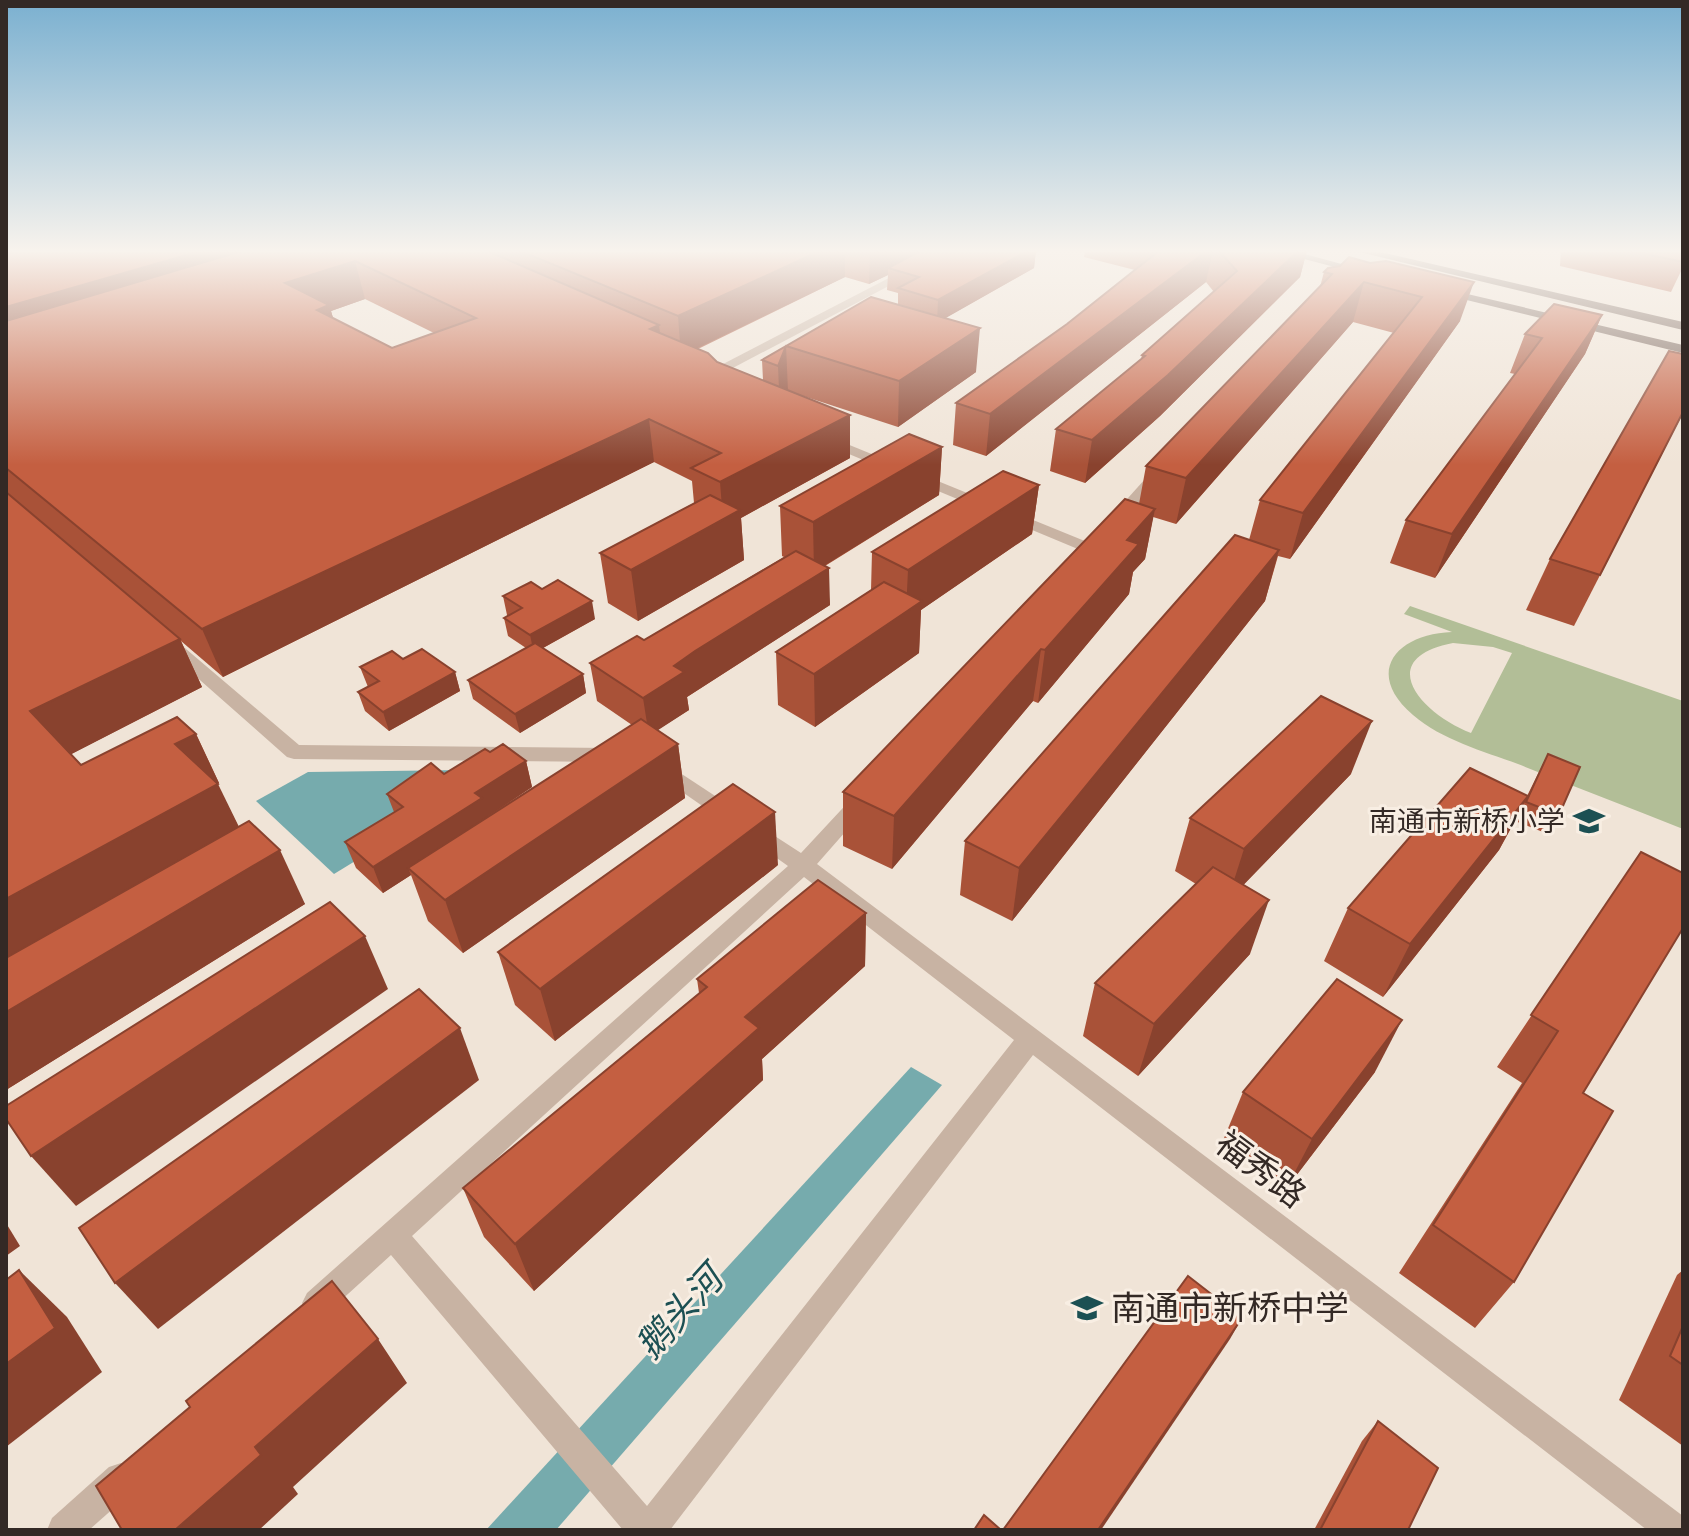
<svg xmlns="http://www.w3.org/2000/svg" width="1689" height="1536" font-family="'Asap Condensed','Noto Sans SC',sans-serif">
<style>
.green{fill:#b2be97;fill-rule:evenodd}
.water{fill:#76abad}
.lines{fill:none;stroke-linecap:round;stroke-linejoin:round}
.minor{fill:#c8b3a3;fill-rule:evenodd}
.major{fill:#756056;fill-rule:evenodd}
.wall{fill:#a95238;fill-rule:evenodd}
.shaded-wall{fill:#89422e}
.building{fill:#c45f41;stroke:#89422e;stroke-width:2;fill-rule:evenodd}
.labels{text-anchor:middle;stroke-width:6;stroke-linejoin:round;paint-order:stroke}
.poi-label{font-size:28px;fill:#332925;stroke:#f8eee3;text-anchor:end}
.near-street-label{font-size:34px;fill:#332925;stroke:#f8eee3}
.near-poi-label{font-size:34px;fill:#332925;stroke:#f8eee3;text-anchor:start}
.near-water-label{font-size:36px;font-style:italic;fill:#1c5053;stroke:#f8eee3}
</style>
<rect width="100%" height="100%" fill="#f0e4d7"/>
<path class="green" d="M 1410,606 L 1683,701 L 1683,829 C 1628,807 1573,786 1518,764 C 1483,751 1442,740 1413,715 C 1363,672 1397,634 1452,632 L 1404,614 ZM 1453,643 L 1493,647 L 1512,653 L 1471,733 C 1423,715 1371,659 1453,643 Z"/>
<g class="water">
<polygon points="465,770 383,844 334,874 256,801 308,772"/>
<polygon points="911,1067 942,1085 556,1530 486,1530"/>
</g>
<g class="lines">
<g class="minor">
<polygon points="943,250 957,250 712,379 700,376"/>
<polygon points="825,435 1097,546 1099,549 1097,552 1085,552 820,442 818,439"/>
<polygon points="1159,468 1166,472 1164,475 1123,523 1111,523 1111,517 1154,469"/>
<polygon points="173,642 179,643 299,745 610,748 620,755 610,762 294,759 287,757 167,651 164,647 167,643"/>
<polygon points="662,761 738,811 741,816 738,821 724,821 655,773 652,768"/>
<path d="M 861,794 L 868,796 L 871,801 L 868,806 L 817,864 L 1683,1516 L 1683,1530 L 1647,1530 L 1033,1055 L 670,1530 L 623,1530 L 391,1255 L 327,1313 L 317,1318 L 307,1313 L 302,1303 L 307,1293 L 788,866 L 750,839 L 746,834 L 750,829 L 764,829 L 801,853 L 854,796 ZM 804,877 L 1014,1040 L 647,1506 L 412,1236 Z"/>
<polygon points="121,1463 133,1467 137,1479 133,1491 89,1530 47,1530 52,1518 109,1467"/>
</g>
<g class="major">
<polygon points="1270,250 1290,250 1371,272 1365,275"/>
<polygon points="1351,250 1372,250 1683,322 1683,330"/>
<polygon points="1442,288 1683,345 1683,353 1438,293 1438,289"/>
</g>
</g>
<g class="wall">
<path d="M 6,250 L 1036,250 L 1034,268 L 945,318 L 976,372 L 898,427 L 800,395 L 850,458 L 741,518 L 744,560 L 638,621 L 608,603 L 600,553 L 694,503 L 692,481 L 654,462 L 223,677 L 181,641 L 202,687 L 71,754 L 81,765 L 196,734 L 219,783 L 217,784 L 238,826 L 305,904 L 6,1090 ZM 888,275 L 887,290 L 898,293 L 898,305 L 871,297 L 762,360 L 763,380 L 717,362 L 698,349 L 845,277 L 869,284 ZM 365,299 L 434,333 L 392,348 L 333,318 L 331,311 Z"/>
<polygon points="1085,250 1307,250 1300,277 1160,416 1085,483 1050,471 1056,429 1141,359 1142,355 1214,292 1206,282 986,456 953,445 956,403 1067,324 1135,270 1084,257"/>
<polygon points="1561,250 1683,250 1683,267 1671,292 1560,266"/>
<polygon points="1370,263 1460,321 1290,559 1278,556 1265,601 1012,921 960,895 965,841 1249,540 1260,500 1394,333 1353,322 1176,524 1153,517 1145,559 1133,572 1129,594 1038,703 1033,701 892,869 843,846 843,792 1139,504 1146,466 1320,287 1324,272"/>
<polygon points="1602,315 1585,354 1435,578 1390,563 1406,520 1515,374 1510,373 1525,334"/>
<polygon points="1683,413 1574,626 1526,610 1550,559"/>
<polygon points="942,447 939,495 825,566 830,605 687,697 689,710 657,730 678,744 685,798 463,953 428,921 411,875 383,893 356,868 345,842 394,812 387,794 444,774 490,752 526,761 532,787 488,817 632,725 597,701 590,663 644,640 784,557 782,556 780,506"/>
<polygon points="1039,485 1032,534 921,610 919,653 815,727 778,705 776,652 871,590 872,552"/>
<polygon points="503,596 595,619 543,648 583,674 586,693 520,733 473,699 468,680 526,648 508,636 504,618 509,615 507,615"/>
<polygon points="403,659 455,672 460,691 389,731 365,711 358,692 368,687 360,667"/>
<polygon points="1548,754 1559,815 1548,834 1515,821 1499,850 1383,997 1324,961 1348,908 1527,796"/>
<polygon points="1351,774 1243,885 1250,954 1138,1076 1083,1036 1095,983 1196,884 1175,871 1190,818"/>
<polygon points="1641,852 1514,1282 1475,1328 1399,1273 1522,1083 1497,1067"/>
<polygon points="778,865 555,1041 515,1005 498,952"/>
<polygon points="866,913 865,966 762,1059 763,1080 534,1291 484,1237 463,1188 699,993 697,979"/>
<polygon points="1375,1072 1286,1189 1222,1143 1243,1092"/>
<polygon points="1683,1270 1683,1446 1619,1400 1677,1275"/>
<polygon points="1378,1421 1408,1530 1314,1530 1362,1441"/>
</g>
<g class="shaded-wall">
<polygon points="204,250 340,250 6,353 6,307"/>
<polygon points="822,250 845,250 845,277 681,356 678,316"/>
<polygon points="870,250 931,250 888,268 888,275 869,284"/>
<polygon points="1029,250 1036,250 1034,268 937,323 938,300"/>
<polygon points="1208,250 1213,250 1206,282 986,456 990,414"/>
<polygon points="1299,250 1307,250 1300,277 1160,416 1085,483 1092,440"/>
<polygon points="355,261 365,299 331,311 341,345 285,283"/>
<polygon points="1364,282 1353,322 1176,524 1186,478"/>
<polygon points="1474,282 1460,321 1290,559 1303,513"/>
<polygon points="1602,315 1585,354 1435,578 1452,534"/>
<polygon points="659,325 664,365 650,329"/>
<polygon points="980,328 976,372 898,427 899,381"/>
<polygon points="786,346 788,391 780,412 778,366"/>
<polygon points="850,415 850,458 741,518 744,560 638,621 631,570 723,520 720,482"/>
<polygon points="649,419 654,462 223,677 202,629"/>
<polygon points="942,447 939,495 814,572 813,522"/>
<polygon points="1039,485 1032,534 921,610 919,653 815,727 814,674 906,611 908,570"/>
<polygon points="1155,509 1145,559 1133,572 1129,594 1038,703 1045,650 1127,540"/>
<polygon points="1279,550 1265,601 1012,921 1019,868"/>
<polygon points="829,568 830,605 687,697 689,710 649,736 643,698 674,666 695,651"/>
<polygon points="592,601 595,619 534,653 530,635"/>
<polygon points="180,639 202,687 60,760 30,711"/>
<polygon points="1041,649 1033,701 892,869 894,816"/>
<polygon points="455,672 460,691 389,731 383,712"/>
<polygon points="583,674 586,693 520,733 515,714"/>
<polygon points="1372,721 1351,774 1227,902 1244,849"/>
<polygon points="196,734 219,783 200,793 175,744"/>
<polygon points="678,744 685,798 463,953 445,900"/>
<polygon points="526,761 532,787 488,816 490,824 408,868 411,875 383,893 373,867 475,793"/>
<polygon points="218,784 242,833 6,968 6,899"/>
<polygon points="1528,796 1499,850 1383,997 1410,944"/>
<polygon points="775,812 778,865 555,1041 540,989"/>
<polygon points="280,850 305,904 6,1090 6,1012"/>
<polygon points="1269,900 1250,954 1138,1076 1154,1024"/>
<polygon points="866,913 865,966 762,1059 763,1080 534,1291 515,1244 745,1017"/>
<polygon points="365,936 388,989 76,1206 31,1156"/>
<polygon points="1402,1020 1375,1072 1286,1189 1312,1139"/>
<polygon points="460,1028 479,1080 158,1329 115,1283"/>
<polygon points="6,1223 20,1246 6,1256"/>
<polygon points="19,1270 67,1317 102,1372 6,1447 6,1364"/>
<polygon points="1242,1318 1230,1339 1101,1530 1098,1530"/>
<polygon points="378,1339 407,1383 293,1487 298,1494 259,1530 175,1530 255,1447"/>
</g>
<g class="building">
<polygon points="13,250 204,250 6,307 6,256"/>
<path d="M 245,250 L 485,250 L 659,325 L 650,329 L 708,353 L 717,362 L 850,415 L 720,482 L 691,468 L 721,453 L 649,419 L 202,629 L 6,468 L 6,321 ZM 355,261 L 476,318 L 392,348 L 317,310 L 329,305 L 285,283 Z"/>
<polygon points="518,250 822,250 678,316"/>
<polygon points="922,250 1029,250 938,300 898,288 919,277 888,268"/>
<polygon points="1160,250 1208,250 990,414 956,403 1067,324"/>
<polygon points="1218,250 1299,250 1168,375 1092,440 1056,429 1145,356 1142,355 1237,271"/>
<polygon points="1628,250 1683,250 1683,262"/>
<polygon points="1349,257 1370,263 1386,261 1474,282 1303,513 1260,500 1422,297 1364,282 1186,478 1146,466 1332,274 1324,272 1328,268 1340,266"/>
<polygon points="871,297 980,328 899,381 786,346 778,366 762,360"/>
<polygon points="1554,304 1602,315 1452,534 1406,520 1542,338 1525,334"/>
<polygon points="1669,351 1683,354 1683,412 1600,575 1550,559"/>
<polygon points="909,434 942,447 813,522 780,506"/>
<polygon points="1003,471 1039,485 908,570 872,552"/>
<polygon points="6,492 180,639 30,711 81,765 177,717 196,734 175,744 218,784 6,899"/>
<polygon points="710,495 740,510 631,570 600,553"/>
<polygon points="1125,499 1155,509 1127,540 1139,544 1045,650 1041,649 894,816 843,792"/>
<polygon points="1235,535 1279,550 1019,868 965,841"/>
<polygon points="796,551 829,568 695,651 674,666 684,672 643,698 590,663 637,636 644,640"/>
<polygon points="558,580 592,601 530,635 504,618 522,608 503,596 531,582 542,589"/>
<polygon points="884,582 922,601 814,674 776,652"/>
<polygon points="535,643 583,674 515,714 468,680"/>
<polygon points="422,649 455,672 383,712 358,692 379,681 360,667 392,651 403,659"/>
<polygon points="1321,696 1372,721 1244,849 1190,818"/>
<polygon points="641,719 678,744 445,900 408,868"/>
<polygon points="503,744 526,761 475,793 482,798 373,867 345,842 403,807 387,794 431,763 444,774 485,749 490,752"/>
<polygon points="1548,754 1580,767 1559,815 1526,802"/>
<polygon points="1470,768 1528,796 1410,944 1348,908"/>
<polygon points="733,784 775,812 540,989 498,952"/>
<polygon points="249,821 280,850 6,1012 6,958"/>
<polygon points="1641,852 1683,873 1683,928 1583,1093 1613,1111 1514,1282 1433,1225 1558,1031 1531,1015"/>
<polygon points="1213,867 1269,900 1154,1024 1095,983"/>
<polygon points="818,880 866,913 745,1017 759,1028 515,1244 463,1188 707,987 697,979"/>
<polygon points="330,902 365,936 31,1156 6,1119 6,1106"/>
<polygon points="1337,979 1402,1020 1312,1139 1243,1092"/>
<polygon points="419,989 460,1028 115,1283 79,1228"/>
<polygon points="19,1270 55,1328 6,1364 6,1280"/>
<polygon points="1188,1276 1242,1318 1098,1530 1003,1530"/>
<polygon points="332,1281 378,1339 255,1447 261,1455 175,1530 122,1530 96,1486 190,1407 186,1401"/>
<polygon points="1683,1326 1683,1365 1670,1356"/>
<polygon points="1378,1421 1438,1468 1408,1530 1320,1530"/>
<polygon points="984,1515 1001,1530 974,1530"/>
</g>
<linearGradient id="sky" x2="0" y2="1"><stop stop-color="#7ab0d0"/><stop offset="0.54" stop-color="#f8f3ed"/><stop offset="1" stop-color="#f8f3ed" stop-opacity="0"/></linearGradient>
<rect width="1689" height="465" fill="url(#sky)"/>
<defs>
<symbol id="school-bare" viewBox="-9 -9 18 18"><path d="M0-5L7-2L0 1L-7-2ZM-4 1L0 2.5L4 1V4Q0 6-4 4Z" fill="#1c5053" stroke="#f8eee3" stroke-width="2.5" paint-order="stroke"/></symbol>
</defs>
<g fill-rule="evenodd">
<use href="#school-bare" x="1567" y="799" width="44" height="44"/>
<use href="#school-bare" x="1065" y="1286" width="44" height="44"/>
</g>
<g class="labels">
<g class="poi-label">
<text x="1565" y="831">南通市新桥小学</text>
</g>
<g class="near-street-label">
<text transform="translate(1261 1169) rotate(37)" y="12">福秀路</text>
</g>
<g class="near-poi-label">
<text x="1111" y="1320">南通市新桥中学</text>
</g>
<g class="near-water-label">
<text transform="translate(679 1312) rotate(-48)" y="13">鹅头河</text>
</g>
</g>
<rect width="1689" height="1536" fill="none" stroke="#332925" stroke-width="16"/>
</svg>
